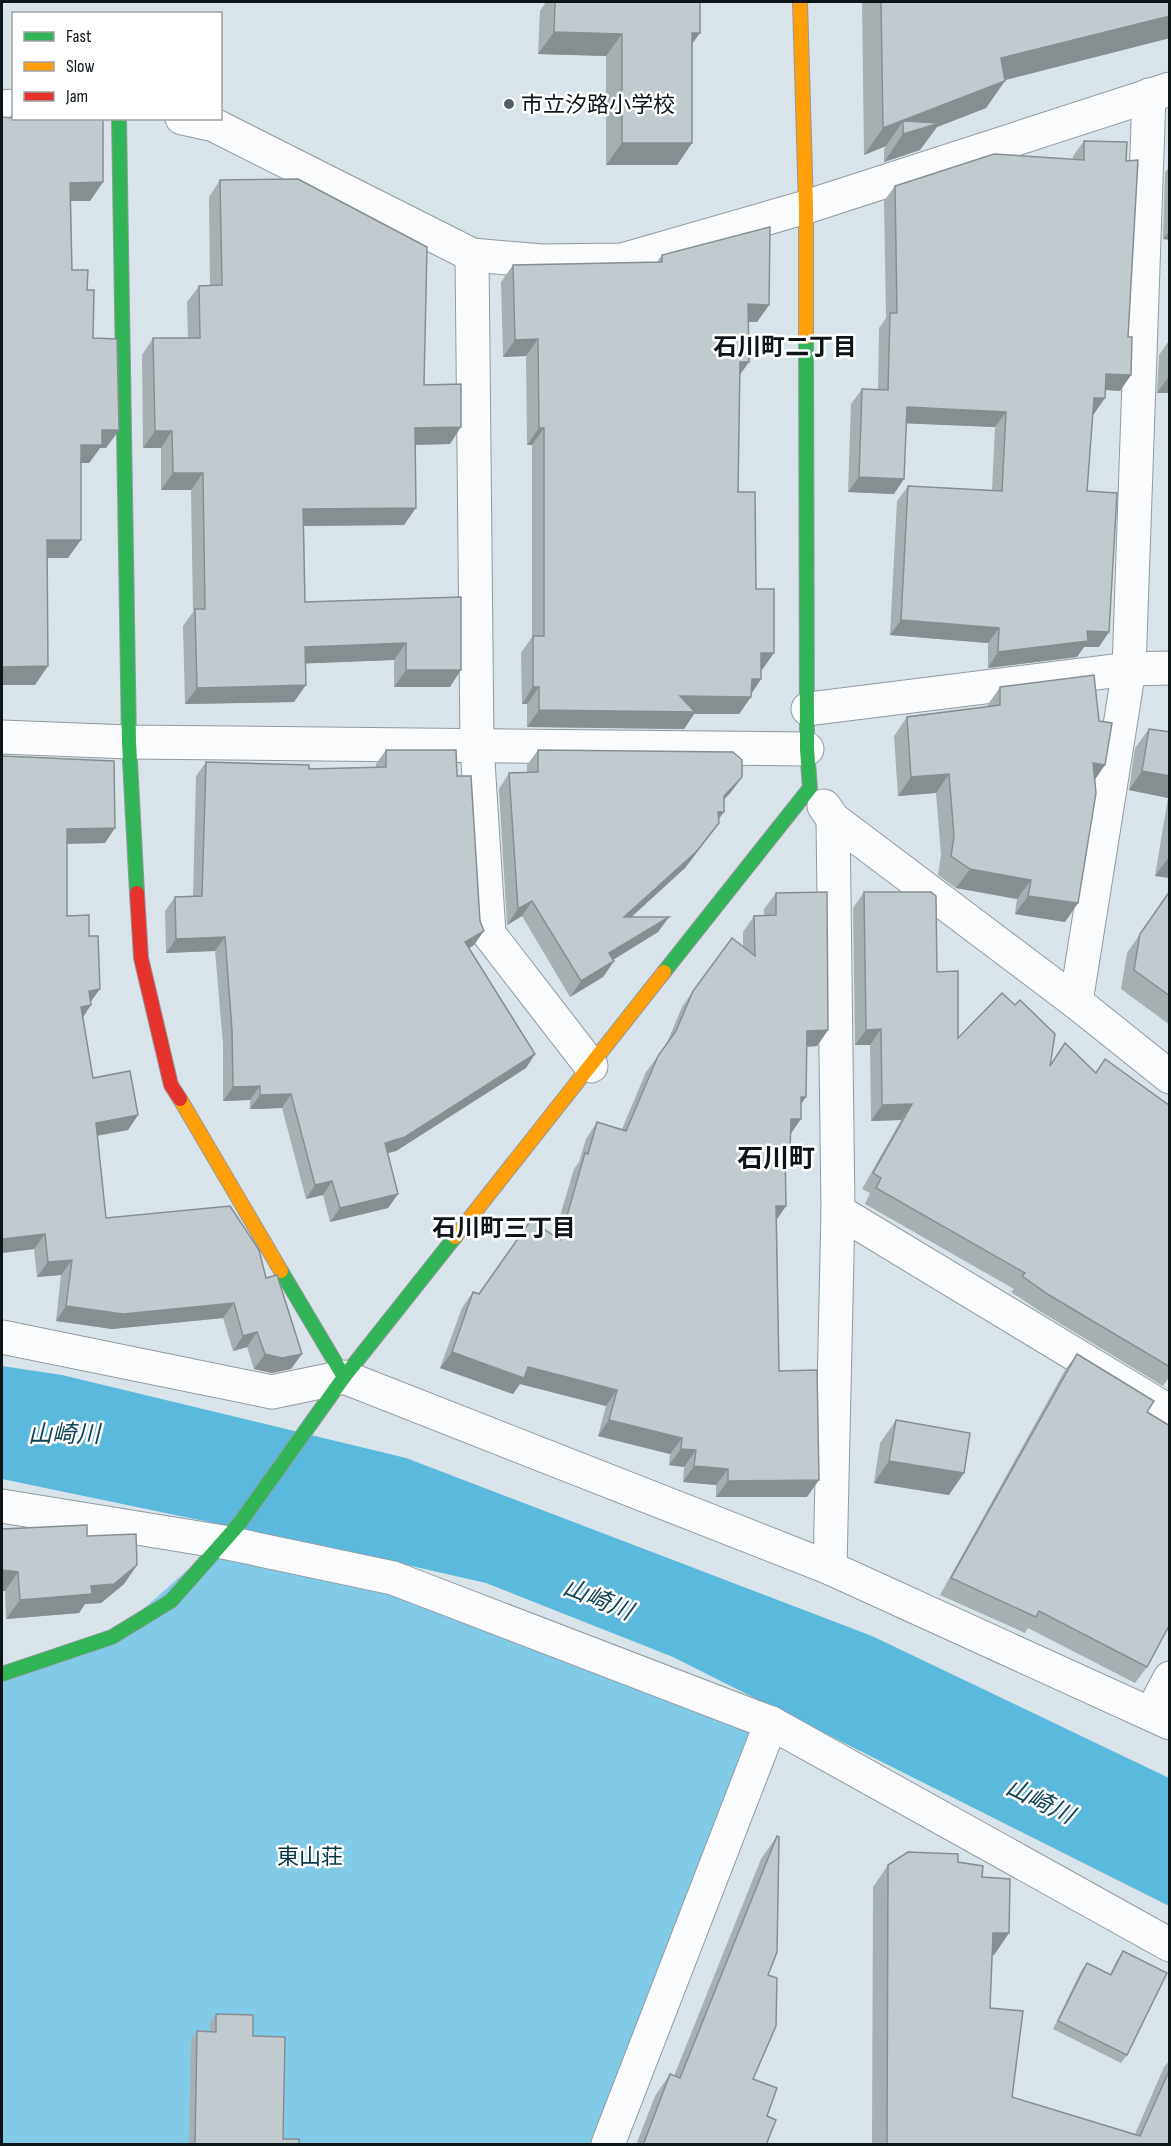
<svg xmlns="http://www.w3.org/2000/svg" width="1171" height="2146" font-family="'Sofia Sans Condensed','Noto Sans JP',sans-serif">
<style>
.forest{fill:#82cbe8}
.water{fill:#5ab9dd}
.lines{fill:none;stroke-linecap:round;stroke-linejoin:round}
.street-casing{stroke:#929a9f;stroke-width:35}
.fast-casing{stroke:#929a9f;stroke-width:16}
.slow-casing{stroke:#929a9f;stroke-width:16}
.jam-casing{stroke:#929a9f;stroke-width:16}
.street{stroke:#f9fbfc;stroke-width:33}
.fast{stroke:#30b455;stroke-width:14}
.slow{stroke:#ff9f0a;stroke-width:14}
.jam{stroke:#e5322d;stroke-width:14}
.wall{fill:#a6afb2}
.shaded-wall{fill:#878e91}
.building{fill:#c1cbcf;stroke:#878e91;stroke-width:1.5}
.poi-dot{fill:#545d62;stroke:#fff;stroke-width:2}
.labels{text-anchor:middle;stroke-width:5;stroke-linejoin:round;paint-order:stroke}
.poi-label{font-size:22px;fill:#0d1519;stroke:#fff;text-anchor:start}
.park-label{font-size:22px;fill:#00364a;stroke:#fff}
.neighbourhood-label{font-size:24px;font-weight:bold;fill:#0d1519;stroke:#fff}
.water-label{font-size:24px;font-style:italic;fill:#0e4256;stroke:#fff}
.quarter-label{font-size:26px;font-weight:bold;fill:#0d1519;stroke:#fff}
</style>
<rect width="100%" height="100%" fill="#d9e4ea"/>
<polygon class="forest" points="239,1524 283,1556 771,1723 608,2144 2,2144 2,1674 112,1637"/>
<polygon class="water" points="2,1366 62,1375 406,1458 872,1636 1169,1778 1169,1906 673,1657 486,1583 315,1544 2,1479"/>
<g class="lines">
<defs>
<g id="street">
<polyline points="2,107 14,106"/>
<polyline points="182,118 214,125 472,255 542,261 622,260 806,207 1170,89"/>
<polyline points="472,255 477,746 489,934 591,1066"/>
<polyline points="808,709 1129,669 1170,668"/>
<polyline points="2,737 129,742 807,749"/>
<polyline points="824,806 833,819 1076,1002 1170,1077"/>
<polyline points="1076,1002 1129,669 1149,95"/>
<polyline points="838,1211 1170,1412"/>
<polyline points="2,1337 272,1392 344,1377 830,1568 1170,1723"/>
<polyline points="2,1506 223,1542 393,1578 771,1723 1170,1945"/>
<polyline points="830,1568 838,1211 833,819"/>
<polyline points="1151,1714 1170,1678"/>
<polyline points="608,2144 771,1723"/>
</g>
<g id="fast">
<polyline points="119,118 129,742 137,893"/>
<polyline points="664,972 810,788 807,749 806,337"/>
<polyline points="281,1271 344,1377"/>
<polyline points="2,1674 112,1637 171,1601 239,1524 344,1377 455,1237"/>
</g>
<g id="slow">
<polyline points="800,2 806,207 806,337"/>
<polyline points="180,1099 281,1271"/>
<polyline points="455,1237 664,972"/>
</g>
<polyline id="jam" points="137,893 141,958 171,1085 180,1099"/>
</defs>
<use href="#street" class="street-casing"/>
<use href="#fast" class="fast-casing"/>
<use href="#slow" class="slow-casing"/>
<use href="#jam" class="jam-casing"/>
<use href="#street" class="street"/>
<use href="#fast" class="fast"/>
<use href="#slow" class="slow"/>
<use href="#jam" class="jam"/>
</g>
<g class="wall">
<polygon points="546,2 700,2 692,45 692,143 677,165 606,165 606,56 538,54 540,11"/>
<polygon points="862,2 1170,2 1170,38 1005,80 986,108 937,127 920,150 884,162 884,149 886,146 864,155"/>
<polygon points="14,111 14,118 103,182 90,201 71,201 72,270 87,290 93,338 119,430 106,448 100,448 89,463 81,463 68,558 47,558 35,685 9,118"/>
<polygon points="1084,141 1126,161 1128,337 1131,375 1120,391 1105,390 1094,414 1093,413 1087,491 1099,647 1084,647 1077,657 988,668 988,643 890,635 897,501 908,486 992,490 995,427 906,423 894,494 848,492 851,404 862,389 878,390 879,328 886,318 884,201 895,186 1073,159 1073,156"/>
<polygon points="1170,166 1170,240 1163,239 1165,172"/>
<polygon points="220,180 424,385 450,444 415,445 404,525 304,526 305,602 461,597 450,687 394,687 394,660 305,663 294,702 185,704 183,626 193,612 191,490 161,490 161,448 143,448 142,355 153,338 188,338 187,302 199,286 210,285 209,197"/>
<polygon points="662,255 769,305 757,322 748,322 740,374 738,492 756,589 774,653 761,670 761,679 751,694 751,697 739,714 694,714 684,729 527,727 527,704 522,704 521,653 532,637 532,445 527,445 526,356 503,357 501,282 513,265 657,262"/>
<polygon points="1170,339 1170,393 1157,393 1159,355"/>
<polygon points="1000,687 1095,780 1078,903 1065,922 1015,914 1017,899 956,888 938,875 941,855 936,793 898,796 894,736 907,717 987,707 987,706"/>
<polygon points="1149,729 1170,732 1170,878 1155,876 1168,798 1129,790 1135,748"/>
<polygon points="386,750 457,776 474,945 469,948 535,1054 526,1068 396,1151 388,1153 398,1194 388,1208 330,1222 323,1195 306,1199 282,1108 250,1109 250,1100 223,1101 223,1044 215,951 166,953 165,911 175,897 193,896 196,776 206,762 309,769 376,767 376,764"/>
<polygon points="538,750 742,777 731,792 724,800 718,819 719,823 685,868 630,917 669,917 658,932 613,960 614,961 603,977 570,997 522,916 507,925 499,789 509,773 527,773 527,765"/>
<polygon points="2,756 105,843 67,844 67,916 91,1002 83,1018 93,1078 138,1115 128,1130 97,1135 106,1218 266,1278 291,1369 272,1373 254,1369 247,1347 233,1351 223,1318 112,1329 56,1321 61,1275 37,1277 34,1249 2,1253"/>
<polygon points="1170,890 1170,1025 1121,989 1127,953"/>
<polygon points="864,892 937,972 958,1038 1050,1065 1096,1073 1170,1106 1170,1376 1163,1386 1038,1310 1011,1292 1014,1289 865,1204 870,1193 862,1189 901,1120 871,1121 870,1045 855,1045 853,908"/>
<polygon points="776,893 828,1030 817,1046 807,1047 801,1104 791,1134 790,1151 786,1158 786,1206 777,1219 779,1371 807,1497 716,1497 716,1485 683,1482 684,1467 669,1465 670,1454 598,1436 606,1406 520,1384 513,1394 440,1368 462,1308 473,1292 479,1294 554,1236 574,1169 579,1162 586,1139 597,1122 622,1129 646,1072 666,1045 682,1007 693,991 743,947 743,932 754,916 764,915 764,909"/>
<polygon points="1077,1354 1147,1412 1147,1667 1135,1683 1028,1628 1025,1633 940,1595 1065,1370"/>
<polygon points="896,1420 949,1495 874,1483 880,1443"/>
<polygon points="2,1529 87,1536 137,1565 124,1584 101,1603 85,1604 79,1613 6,1619 5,1591 2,1591"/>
<polygon points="777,1836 768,1975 753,2079 767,2116 766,2145 636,2145 655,2096 670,2074 674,2076 761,1859"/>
<polygon points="958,1862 982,1877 1009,1933 994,1955 992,1955 990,2008 1012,2097 1135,2134 1164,2067 1170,2060 1170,2145 872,2145 873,1887 888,1865"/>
<polygon points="1123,1951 1127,2055 1121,2063 1053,2029 1081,1971 1087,1963 1110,1974 1117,1960"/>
<polygon points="216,2014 253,2036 283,2139 299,2145 189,2145 191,2040 197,2031 210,2032 210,2022"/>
</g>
<g class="shaded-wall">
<polygon points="1170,16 1170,38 982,86 1001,58"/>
<polygon points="554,32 622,34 606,56 538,54"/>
<polygon points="692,33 700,33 684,55"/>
<polygon points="1005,81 986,108 937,127 920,150 884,162 903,134 903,121 886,146 864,155 883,128"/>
<polygon points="622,143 692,143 677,165 606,165"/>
<polygon points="103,182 90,201 57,201 70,183"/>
<polygon points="1170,230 1170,240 1163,239"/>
<polygon points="748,304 769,305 757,322 736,321"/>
<polygon points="538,339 526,356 503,357 515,340"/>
<polygon points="740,362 749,362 737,379"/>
<polygon points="1106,374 1131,375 1120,391 1095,389"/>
<polygon points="1170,375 1170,393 1157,393"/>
<polygon points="1094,398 1105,398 1094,414 1084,413"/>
<polygon points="907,407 1006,412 995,427 896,423"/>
<polygon points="461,427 450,444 404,445 415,428"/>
<polygon points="539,428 544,428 532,445 527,445"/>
<polygon points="102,430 119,430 106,448 100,448 89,463 68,463 81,445"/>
<polygon points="155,431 172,431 161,448 143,448"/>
<polygon points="173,473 203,473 191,490 161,490"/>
<polygon points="859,477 904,479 894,494 848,492"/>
<polygon points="416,508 404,525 292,526 303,509"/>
<polygon points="47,540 81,540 68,558 34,558"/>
<polygon points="901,620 999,628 988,643 890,635"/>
<polygon points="1087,631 1109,632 1099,647 1084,647 1077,657 988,668 998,652"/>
<polygon points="406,643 394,660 294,664 305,647"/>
<polygon points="761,653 774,653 762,670 749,670"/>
<polygon points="48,666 35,685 2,685 2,667"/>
<polygon points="406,670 461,670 450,687 394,687"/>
<polygon points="752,679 761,679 750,696"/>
<polygon points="306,685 294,702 185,704 197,688"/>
<polygon points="533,687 539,687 527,704 522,704"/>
<polygon points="680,696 751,697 739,714 694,714 684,729 527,727 539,710"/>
<polygon points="1093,763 1105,765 1092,784"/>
<polygon points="1142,771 1170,776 1170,796 1168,798 1129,790"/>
<polygon points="949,774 936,793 898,796 911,777"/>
<polygon points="742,777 731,792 713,811 724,796"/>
<polygon points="718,812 724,812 713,827"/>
<polygon points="719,823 685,868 614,933 624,917"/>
<polygon points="115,828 105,843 57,844 67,829"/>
<polygon points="1169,857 1170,857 1170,878 1155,876"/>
<polygon points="970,869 1031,880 1017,899 956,888"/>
<polygon points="1028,896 1078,903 1065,922 1015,914"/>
<polygon points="532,901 522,916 507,925 518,909"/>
<polygon points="669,917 658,932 598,969 609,953"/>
<polygon points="484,931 474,945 456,956 465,942"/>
<polygon points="225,937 215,951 166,953 176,939"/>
<polygon points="614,961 603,977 570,997 581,981"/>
<polygon points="100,989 89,1004 89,991"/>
<polygon points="91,1005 81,1020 81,1007"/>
<polygon points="881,1029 870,1045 855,1045 866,1030"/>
<polygon points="828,1030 817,1046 796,1047 807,1031"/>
<polygon points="535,1054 526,1068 396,1151 376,1156 385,1143"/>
<polygon points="260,1086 250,1100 223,1101 233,1087"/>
<polygon points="291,1094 282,1108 250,1109 260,1095"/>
<polygon points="801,1097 806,1097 795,1113"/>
<polygon points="912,1104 901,1120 871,1121 882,1105"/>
<polygon points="138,1115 128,1130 86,1138 96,1123"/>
<polygon points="791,1119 801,1119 790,1135"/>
<polygon points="785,1151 790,1151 779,1167"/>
<polygon points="332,1181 323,1195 306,1199 315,1185"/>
<polygon points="398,1194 388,1208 330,1222 340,1208"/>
<polygon points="776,1206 786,1206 775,1222"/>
<polygon points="45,1234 34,1249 2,1253 2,1239"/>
<polygon points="72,1260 61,1275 37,1277 48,1262"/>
<polygon points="234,1303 223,1318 112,1329 56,1321 66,1306"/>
<polygon points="257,1332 247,1347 233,1351 243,1336"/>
<polygon points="452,1352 528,1367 617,1390 606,1406 520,1384 513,1394 440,1368"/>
<polygon points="265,1354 302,1354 291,1369 272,1373 254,1369"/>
<polygon points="609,1420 682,1438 670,1454 598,1436"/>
<polygon points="681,1449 696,1450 684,1467 669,1465"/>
<polygon points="889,1461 964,1473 949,1495 874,1483"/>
<polygon points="694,1466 728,1469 716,1485 683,1482"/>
<polygon points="819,1480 807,1497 716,1497 728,1481"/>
<polygon points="137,1565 124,1584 101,1603 85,1604 79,1613 6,1619 20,1600 91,1586"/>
<polygon points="2,1570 18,1572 5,1591 2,1591"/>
<polygon points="993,1933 1009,1933 994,1955 978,1955"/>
</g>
<g class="building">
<polygon points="555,2 700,2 700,33 692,33 692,143 622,143 622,34 554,32"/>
<polygon points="881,2 1170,2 1170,16 1001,58 1005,81 883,128"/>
<polygon points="2,117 14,118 103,118 103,182 70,183 72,270 88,270 87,290 94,290 93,338 117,339 119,430 102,430 102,445 81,445 81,540 47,540 48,666 2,667"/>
<polygon points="903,121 940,123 903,134"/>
<polygon points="1084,141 1127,142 1126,161 1138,160 1128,337 1132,337 1131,375 1106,374 1105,398 1094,398 1087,491 1117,493 1109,632 1087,631 1088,641 998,652 999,628 901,620 908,486 1002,491 1006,412 907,407 904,479 859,477 862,389 888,390 890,313 897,313 895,186 994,154 1084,160"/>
<polygon points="298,179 427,247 424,385 461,384 461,427 415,428 416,508 303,509 305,602 461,597 461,670 406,670 406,643 305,647 306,685 197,688 195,609 205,609 203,473 173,473 172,431 155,431 153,338 200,338 199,286 222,285 220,180"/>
<polygon points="770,227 769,305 748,304 749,362 740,362 738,492 755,492 756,589 774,589 774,653 761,653 761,679 752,679 751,697 680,696 695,712 539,710 539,687 533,687 533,636 544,636 544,428 539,428 538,339 515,340 513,265 662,262 662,255"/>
<polygon points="1094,675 1099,721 1112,723 1105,765 1093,763 1096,793 1078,903 1028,896 1031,880 970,869 951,856 954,836 949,774 911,777 907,717 1000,705 1000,687"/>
<polygon points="1149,729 1170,732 1170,776 1142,771"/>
<polygon points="386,750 456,750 457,776 471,776 480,921 484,931 465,942 535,1054 405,1137 385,1143 398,1194 340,1208 332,1181 315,1185 291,1094 260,1095 260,1086 233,1087 232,1030 225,937 176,939 175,897 202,896 206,762 309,765 309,769 386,767"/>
<polygon points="538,750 733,752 742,760 742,777 724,796 724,812 718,812 719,823 696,852 624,917 669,917 609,953 614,961 581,981 532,901 518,909 509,773 538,772"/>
<polygon points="2,756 114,761 115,828 67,829 67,916 89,915 89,936 98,936 100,989 89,991 91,1005 81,1007 93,1078 130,1071 138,1115 96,1123 106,1218 230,1206 259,1250 266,1278 277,1275 302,1354 282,1358 265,1354 257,1332 243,1336 234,1303 123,1314 66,1306 72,1260 48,1262 45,1234 2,1239"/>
<polygon points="1170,891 1170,996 1134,970 1140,934"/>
<polygon points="827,892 828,1030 807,1031 806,1097 801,1097 801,1119 791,1119 790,1151 785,1151 786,1206 776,1206 779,1371 817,1370 819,1480 728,1481 728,1469 694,1466 696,1450 681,1449 682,1438 609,1420 617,1390 528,1367 524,1378 452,1352 473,1292 479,1294 531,1220 560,1240 585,1153 588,1154 597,1122 626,1131 658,1056 676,1031 693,991 732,938 755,956 754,916 776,915 776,893"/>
<polygon points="864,892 931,892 936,896 937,972 958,971 958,1038 1002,993 1015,1005 1020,1000 1055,1034 1050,1066 1065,1043 1096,1073 1105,1059 1170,1106 1170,1367 1049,1295 1022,1276 1025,1273 876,1188 881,1178 873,1173 912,1104 882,1105 881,1029 866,1030"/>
<polygon points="1077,1354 1154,1401 1147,1412 1170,1426 1170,1612 1169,1614 1170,1614 1170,1624 1147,1667 1039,1611 1036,1617 951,1578"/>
<polygon points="896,1420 970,1433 964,1473 889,1461"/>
<polygon points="87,1525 87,1536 136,1534 137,1565 114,1584 91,1586 92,1594 20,1600 18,1572 2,1570 2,1529"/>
<polygon points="777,1836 779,1837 777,1952 768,1975 777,1978 776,2026 753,2079 777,2088 767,2116 776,2120 766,2145 643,2145 670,2074 680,2078"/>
<polygon points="908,1852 958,1854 958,1862 983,1866 982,1877 1010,1879 1009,1933 993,1933 990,2008 1023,2011 1012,2097 1140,2136 1170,2069 1170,2145 887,2145 888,1865"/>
<polygon points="1123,1951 1167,1973 1127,2055 1058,2021 1087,1963 1111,1975"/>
<polygon points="216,2014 253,2015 253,2036 285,2037 283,2139 299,2139 299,2145 195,2145 197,2031 216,2032"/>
</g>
<circle class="poi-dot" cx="509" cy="104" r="6"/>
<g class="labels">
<g class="poi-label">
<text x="521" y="112">市立汐路小学校</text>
</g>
<g class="park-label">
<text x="310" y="1864">東山荘</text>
</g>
<g class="neighbourhood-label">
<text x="785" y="355">石川町二丁目</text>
<text x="504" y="1236">石川町三丁目</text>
</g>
<g class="water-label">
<text x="64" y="1442">山崎川</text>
<text transform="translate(598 1599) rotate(22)" y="8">山崎川</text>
<text transform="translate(1040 1801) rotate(26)" y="8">山崎川</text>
</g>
<g class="quarter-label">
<text x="776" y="1167">石川町</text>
</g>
</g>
<rect width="1171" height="2146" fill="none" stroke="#0d1519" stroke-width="6"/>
<rect x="12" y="12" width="210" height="108" fill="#ffffff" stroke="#9ea1a3" stroke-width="1.5"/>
<rect x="24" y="32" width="30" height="9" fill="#30b455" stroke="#9ea1a3" stroke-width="1.5"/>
<text x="66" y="42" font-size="18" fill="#0d1519">Fast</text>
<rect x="24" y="62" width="30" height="9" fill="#ff9f0a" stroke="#9ea1a3" stroke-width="1.5"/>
<text x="66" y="72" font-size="18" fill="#0d1519">Slow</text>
<rect x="24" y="92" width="30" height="9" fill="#e5322d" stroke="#9ea1a3" stroke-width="1.5"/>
<text x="66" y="102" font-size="18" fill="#0d1519">Jam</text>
</svg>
